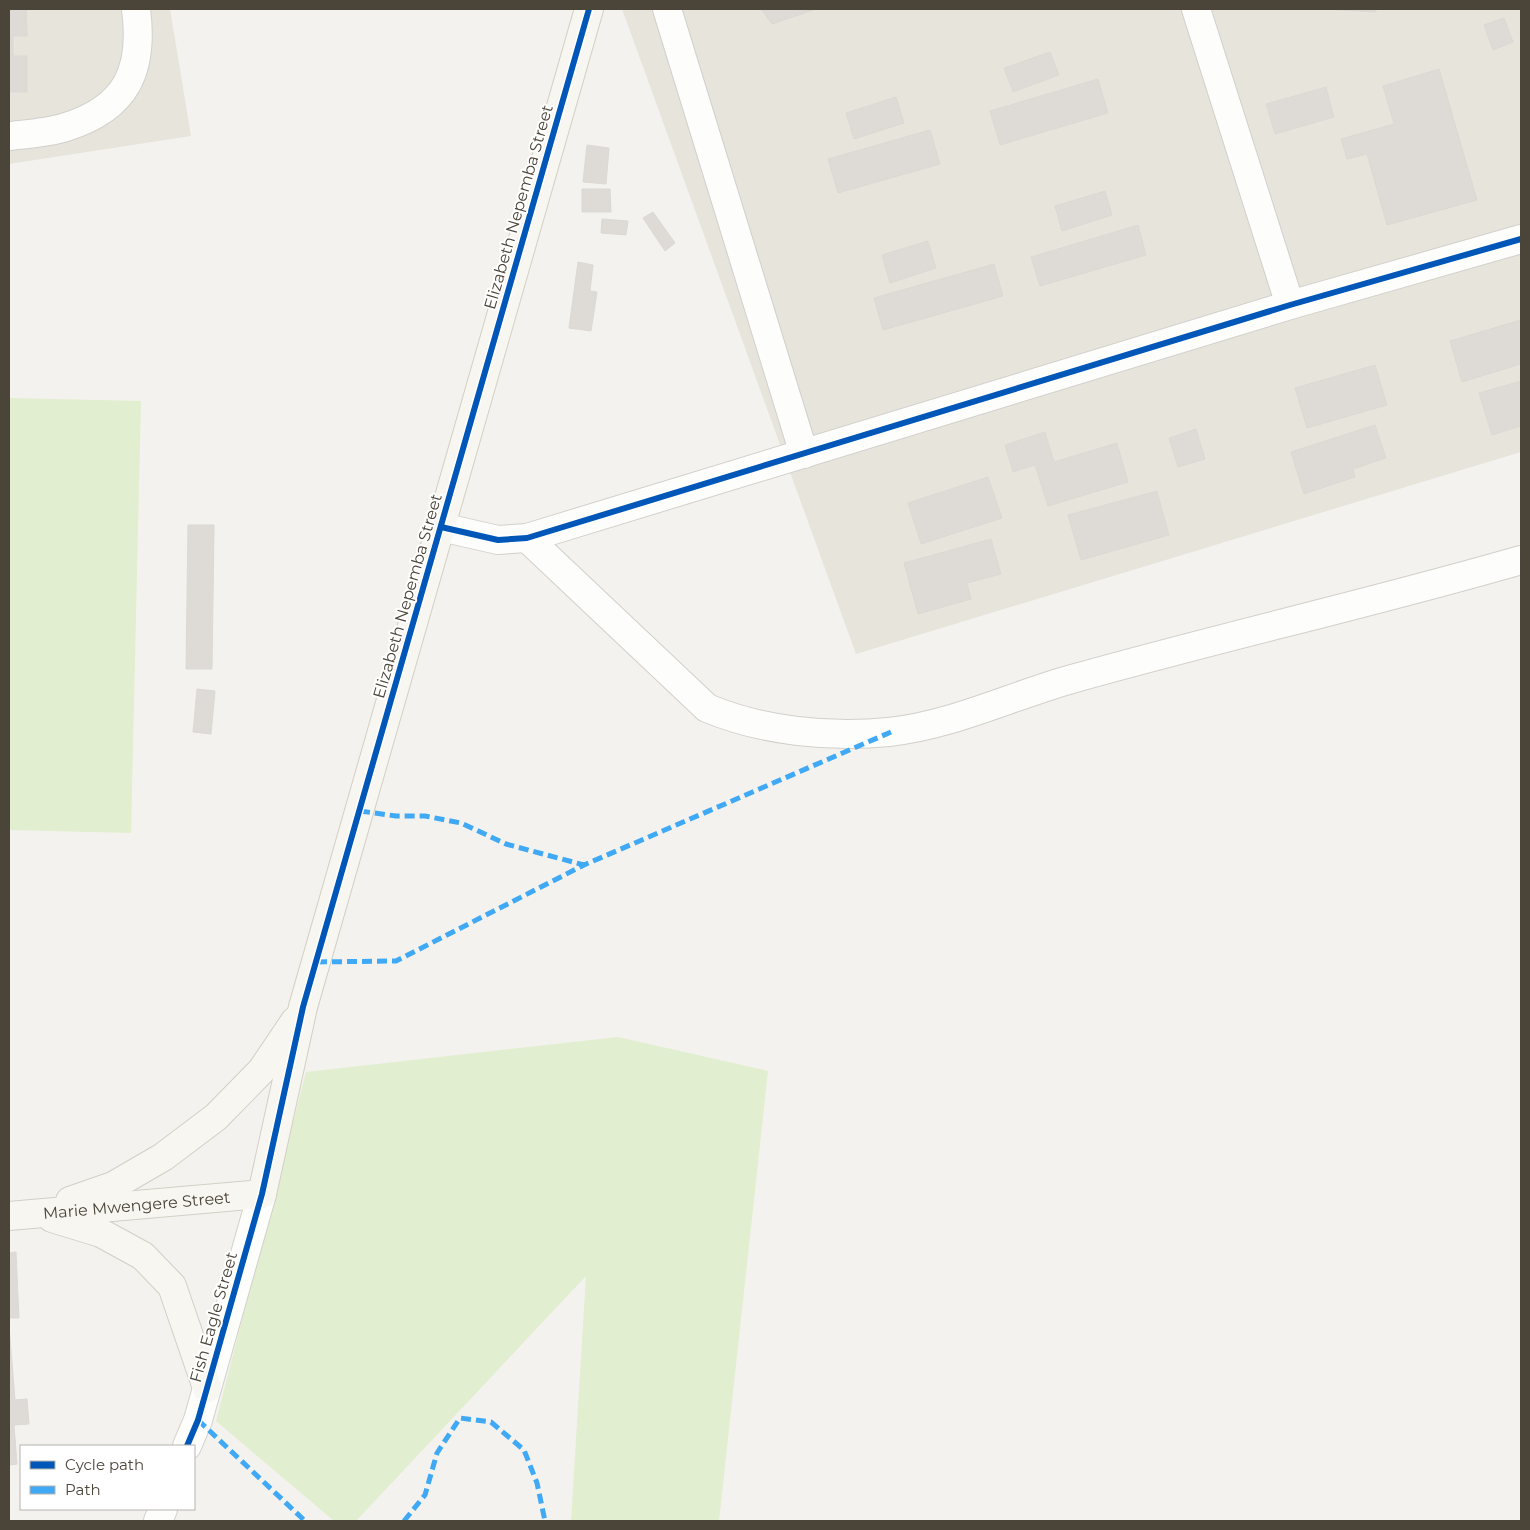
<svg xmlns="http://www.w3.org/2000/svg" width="1530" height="1530" font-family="Montserrat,sans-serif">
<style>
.residential{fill:#e7e4dc}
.green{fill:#e1eecf}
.building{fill:#dedbd6;stroke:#dcd9d4}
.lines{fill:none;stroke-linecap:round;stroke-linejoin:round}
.street-casing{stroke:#d2d0cb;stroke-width:30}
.secondary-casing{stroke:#d3cfc5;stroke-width:30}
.street{stroke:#fdfdfc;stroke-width:28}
.secondary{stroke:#f7f6f1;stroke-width:28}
.quiet{stroke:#3fa9f5;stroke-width:5;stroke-dasharray:10 5;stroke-linecap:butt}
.cycleway-casing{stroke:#fff;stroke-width:9}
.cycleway{stroke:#0057b8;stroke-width:6}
.labels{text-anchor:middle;stroke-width:4;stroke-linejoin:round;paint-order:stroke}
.street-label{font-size:16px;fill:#4b4439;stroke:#fff}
</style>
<rect width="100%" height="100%" fill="#f4f2ee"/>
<g class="residential">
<polygon points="9,9 170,9 191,136 9,164"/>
<polygon points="622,9 1521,9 1521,452 856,654"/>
</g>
<g class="green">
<polygon points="9,398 141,401 131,833 9,830"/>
<polygon points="618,1037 768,1071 719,1521 571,1521 586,1276 356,1521 334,1521 216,1421 306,1072"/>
</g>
<g class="building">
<polygon points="9,9 26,9 27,36 13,36 13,56 27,56 27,92 9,92"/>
<polygon points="761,9 816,9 772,24"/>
<polygon points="1326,9 1376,9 1376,12"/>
<polygon points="1504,18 1513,42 1493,50 1484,25"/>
<polygon points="1050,52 1059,75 1013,92 1004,68"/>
<polygon points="1439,69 1477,200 1387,225 1367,154 1347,159 1341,139 1394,124 1383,86"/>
<polygon points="1098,79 1108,113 1000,145 990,111"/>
<polygon points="1326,87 1334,117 1275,134 1266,104"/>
<polygon points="896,97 904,123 854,139 846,113"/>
<polygon points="930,130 940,164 838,193 828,159"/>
<polygon points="587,145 609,148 606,184 583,182"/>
<polygon points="582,189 610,189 611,212 582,212"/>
<polygon points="1105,191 1112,215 1062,231 1055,206"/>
<polygon points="653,212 675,243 665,251 643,218"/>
<polygon points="602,219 628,221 626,235 601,233"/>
<polygon points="1138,225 1146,255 1040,286 1031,257"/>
<polygon points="928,241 936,268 890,283 882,255"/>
<polygon points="578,262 593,265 590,291 597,292 591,331 569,328"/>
<polygon points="994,264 1003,296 883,330 874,298"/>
<polygon points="1521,320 1521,364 1462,382 1450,341"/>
<polygon points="1375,365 1387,405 1307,428 1295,388"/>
<polygon points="1521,381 1521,426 1492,435 1479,393"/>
<polygon points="1375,425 1386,458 1353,469 1355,477 1304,494 1291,452"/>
<polygon points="1196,429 1205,459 1178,467 1169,438"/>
<polygon points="1045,432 1054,462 1117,443 1128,482 1048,506 1035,465 1013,472 1005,445"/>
<polygon points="988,477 1002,518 921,544 908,503"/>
<polygon points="1157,491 1169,535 1081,560 1068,515"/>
<polygon points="188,525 214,525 212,669 186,669"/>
<polygon points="991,539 1001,574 967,583 971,599 918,614 904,563"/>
<polygon points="197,689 215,691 211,734 193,732"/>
<polygon points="16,1252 19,1318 9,1318 9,1253"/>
<polygon points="9,1326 15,1400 27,1399 29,1424 14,1425 17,1464 9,1465"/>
</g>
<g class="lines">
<defs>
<g id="street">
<polyline points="667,9 804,454"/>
<polyline points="1196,9 1290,305"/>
<path d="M 9,136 C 27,134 48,133 66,127 C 127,108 144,70 136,9"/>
<polyline points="441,527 498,540 527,538 1290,305 1521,239"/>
<path d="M 527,538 L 707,708 C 762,731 830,738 889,732 C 953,725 1011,696 1072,679 C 1221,637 1372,603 1521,560"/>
<polyline points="187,1446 198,1420 262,1194"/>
<polyline points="158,1521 163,1509"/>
</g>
<g id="secondary">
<polyline points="70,1201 113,1186 163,1157 216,1117 262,1070 295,1021"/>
<path id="s1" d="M 9,1216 L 262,1194 L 303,1007 L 589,9"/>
<polyline points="52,1218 101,1233 143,1256 172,1286 207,1388"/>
</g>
</defs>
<use href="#street" class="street-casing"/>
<use href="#secondary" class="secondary-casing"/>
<use href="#street" class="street"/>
<use href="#secondary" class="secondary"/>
<g class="quiet">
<polyline points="360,811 396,816 425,816 461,823 506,844 584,865"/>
<polyline points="317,962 396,961 584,865 891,732"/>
<polyline points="198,1420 305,1521"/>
<polyline points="404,1521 425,1495 437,1453 460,1418 491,1422 524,1450 537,1483 545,1521"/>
</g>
<defs>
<g id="cycleway">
<polyline points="441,527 498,540 527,538 1290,305 1521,239"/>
<polyline points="187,1446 198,1420 262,1194 303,1007 589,9"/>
</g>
</defs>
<use href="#cycleway" class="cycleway-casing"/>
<use href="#cycleway" class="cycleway"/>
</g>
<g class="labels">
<g class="street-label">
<text transform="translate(518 207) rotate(-74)" y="6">Elizabeth Nepemba Street</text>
<text transform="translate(407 596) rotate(-74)" y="6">Elizabeth Nepemba Street</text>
<text dy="6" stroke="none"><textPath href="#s1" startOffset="128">Marie Mwengere Street</textPath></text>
<text transform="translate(213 1317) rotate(-74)" y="6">Fish Eagle Street</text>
</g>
</g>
<rect width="1530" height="1530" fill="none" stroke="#4b4439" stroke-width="20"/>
<rect x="20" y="1445" width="175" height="65" fill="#ffffff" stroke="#b7b4b0"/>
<rect x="30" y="1461" width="25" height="8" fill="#0057b8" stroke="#b7b4b0"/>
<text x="65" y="1470" font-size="15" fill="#4b4439">Cycle path</text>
<rect x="30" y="1486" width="25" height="8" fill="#3fa9f5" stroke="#b7b4b0"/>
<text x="65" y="1495" font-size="15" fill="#4b4439">Path</text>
</svg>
